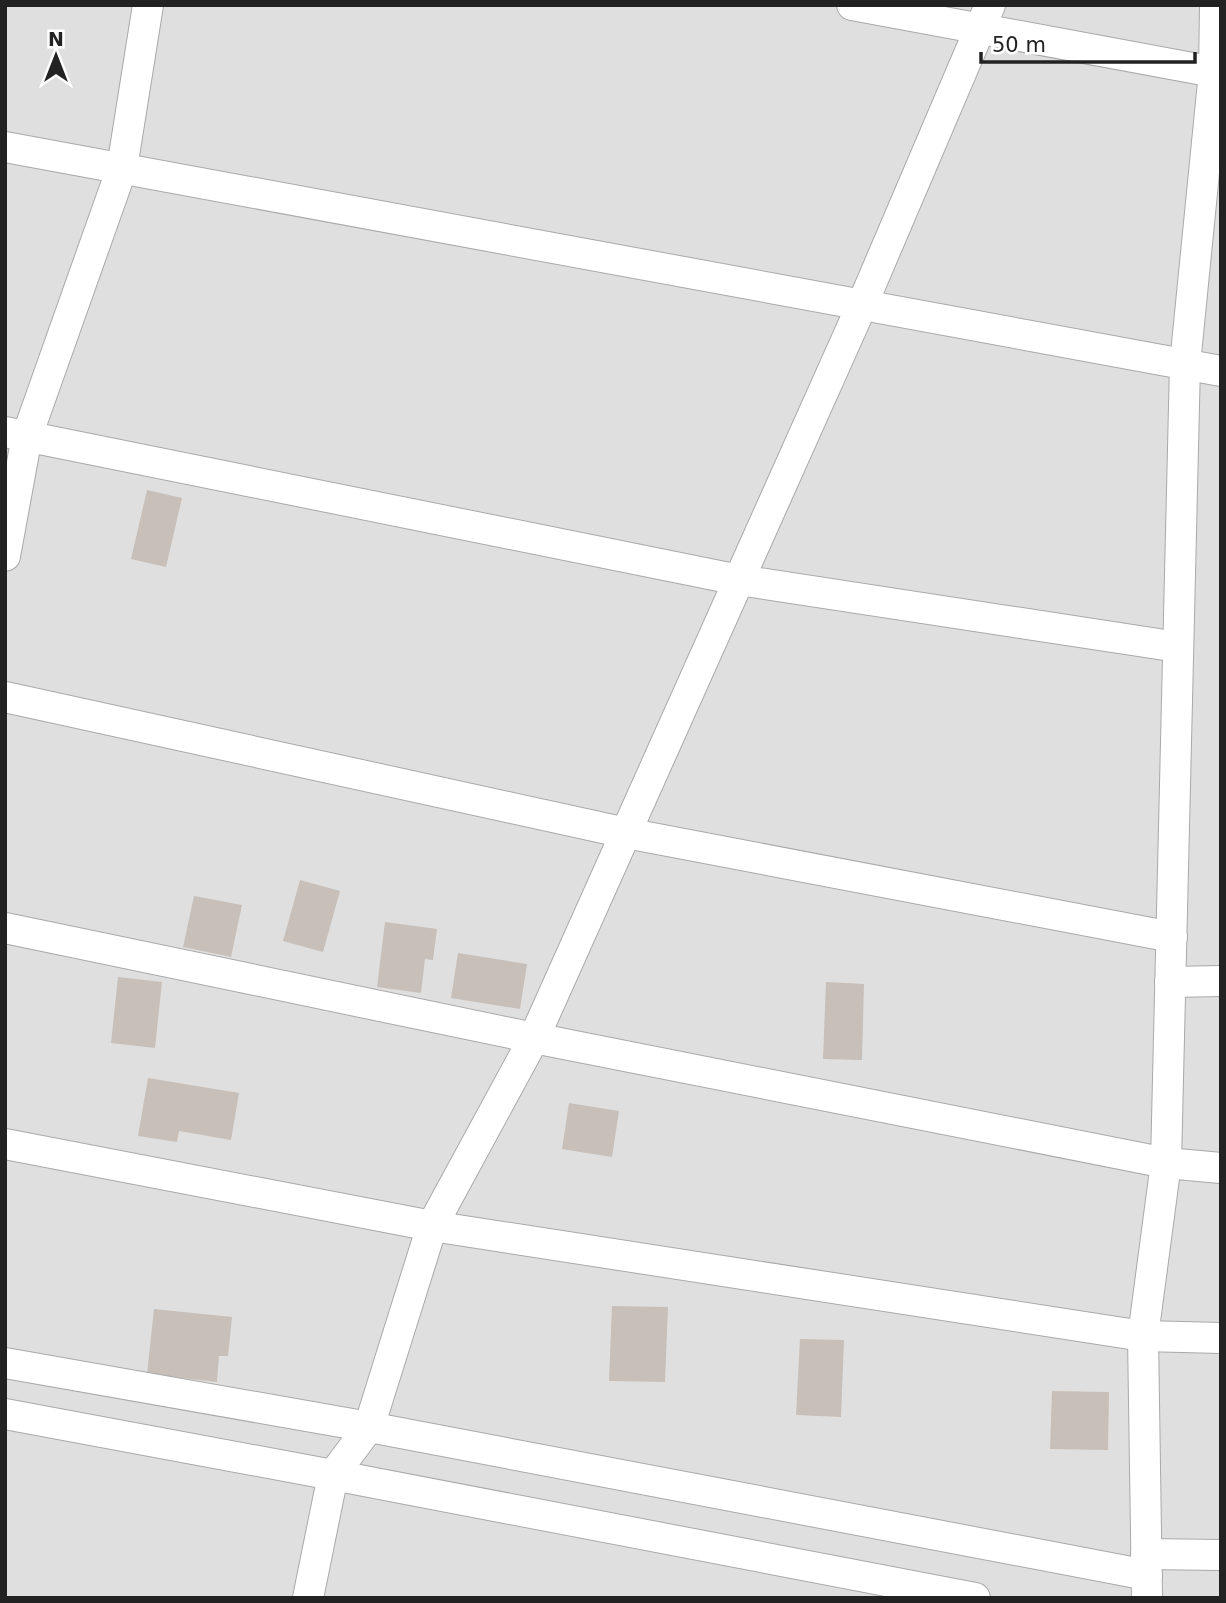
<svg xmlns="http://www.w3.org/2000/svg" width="1226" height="1603" font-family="'DejaVu Sans',sans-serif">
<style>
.residential{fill:#e0dfdf}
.building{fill:#c7bfb8}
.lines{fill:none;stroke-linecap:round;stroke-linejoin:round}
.minor-casing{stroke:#a9a9a9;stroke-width:32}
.minor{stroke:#fff;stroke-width:30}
</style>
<rect width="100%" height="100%" fill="#f2efe9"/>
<rect class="residential" x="5" y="5" width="1216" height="1593"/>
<g class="building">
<polygon points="147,490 182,498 166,567 131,559"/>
<polygon points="300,880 340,891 323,952 283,941"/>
<polygon points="194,896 242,905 231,957 183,947"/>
<polygon points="385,922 437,929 433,960 425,959 421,993 377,987"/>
<polygon points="458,953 527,964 520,1009 451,998"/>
<polygon points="118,977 162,982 155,1048 111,1043"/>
<polygon points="826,982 864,984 862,1060 823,1059"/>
<polygon points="148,1078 239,1093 231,1140 179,1131 177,1142 138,1136"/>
<polygon points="569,1103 619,1111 612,1157 562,1149"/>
<polygon points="612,1306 668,1307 665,1382 609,1381"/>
<polygon points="154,1309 232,1317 228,1356 219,1356 217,1382 147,1374"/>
<polygon points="800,1339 844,1340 841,1417 796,1415"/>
<polygon points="1052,1391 1109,1392 1108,1450 1050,1449"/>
</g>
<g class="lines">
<defs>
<g id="minor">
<polyline points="852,5 1214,72"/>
<polyline points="5,147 1221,371"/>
<polyline points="5,432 739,580 1178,647"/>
<polyline points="5,556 27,436 122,168 148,5"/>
<polyline points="5,697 626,833 1172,937"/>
<polyline points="5,928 534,1038 1166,1163 1221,1168"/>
<polyline points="1170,982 1221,981"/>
<polyline points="5,1144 432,1226 1143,1336 1221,1338"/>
<polyline points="5,1363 369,1427 1147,1575"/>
<polyline points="5,1414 333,1475 975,1598"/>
<polyline points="1146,1554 1221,1555"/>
<polyline points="308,1598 333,1475 369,1427 432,1226 534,1038 862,305 990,5"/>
<polyline points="1147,1598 1143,1336 1166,1163 1185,364 1214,72 1215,5"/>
</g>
</defs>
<use href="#minor" class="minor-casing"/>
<use href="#minor" class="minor"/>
</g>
<rect width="1226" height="1603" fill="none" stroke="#222222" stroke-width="14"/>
<g transform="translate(56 56)" stroke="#ffffff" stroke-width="5" paint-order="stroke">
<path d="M0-5L12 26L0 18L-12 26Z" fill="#222222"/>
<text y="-10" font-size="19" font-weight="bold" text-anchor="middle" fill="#222222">N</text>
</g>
<path d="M981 52v10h214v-10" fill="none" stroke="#222222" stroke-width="3.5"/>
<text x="992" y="52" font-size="21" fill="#222222" stroke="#ffffff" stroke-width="5" paint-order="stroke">50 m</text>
</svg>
